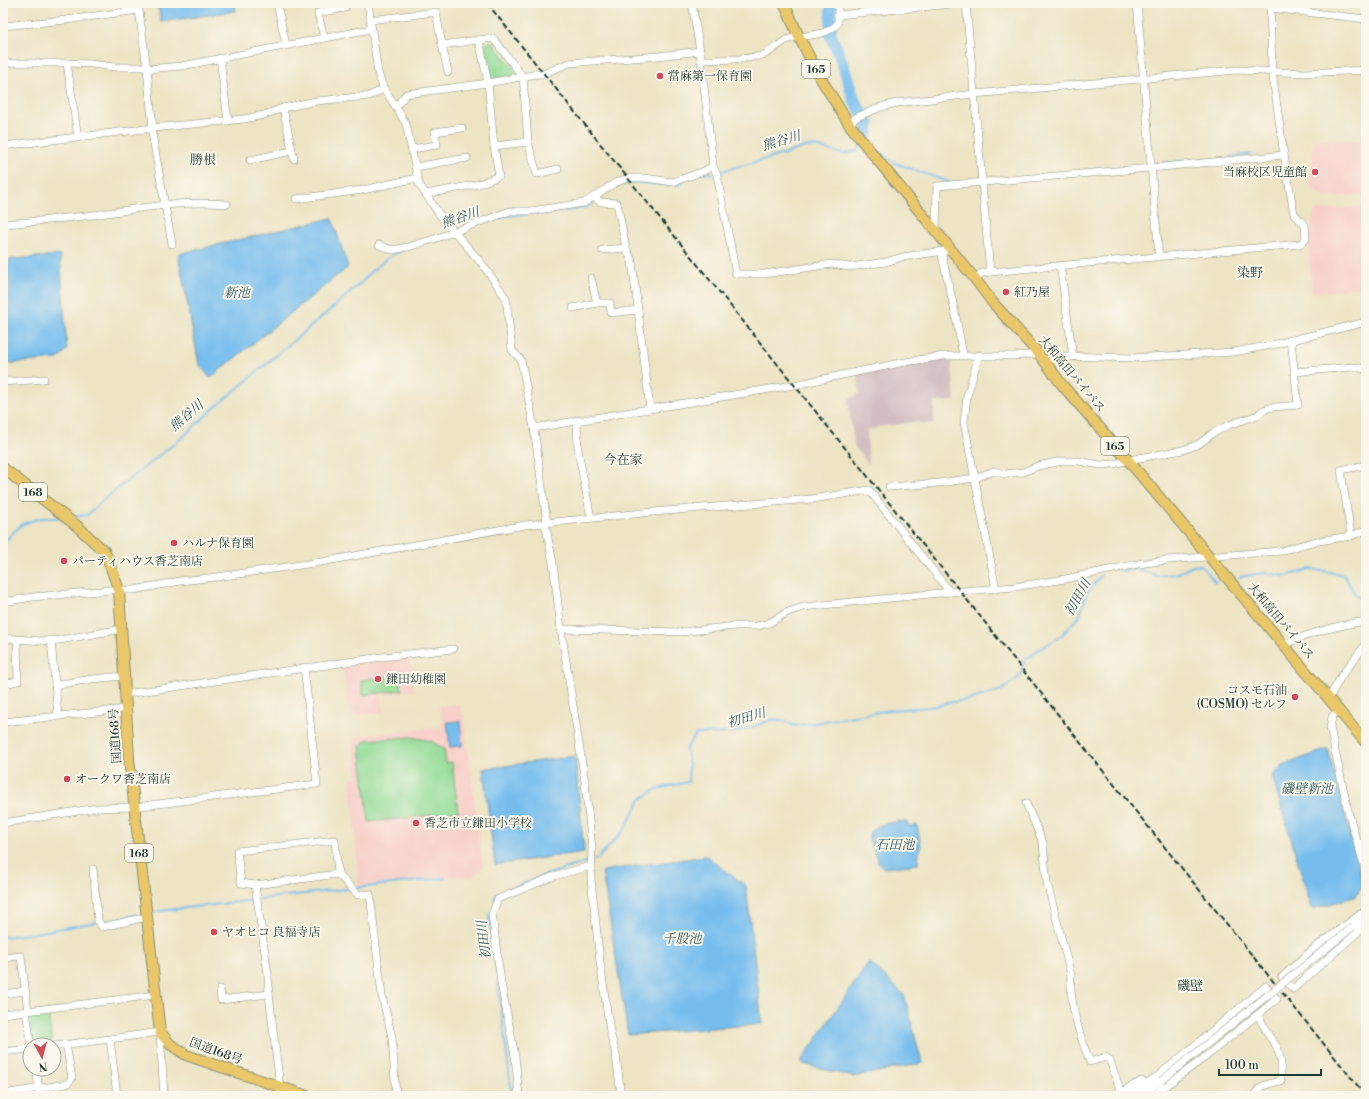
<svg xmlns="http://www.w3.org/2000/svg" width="1369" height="1099" font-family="'Libre Bodoni','Noto Serif JP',serif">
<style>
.built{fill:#f7d0c9}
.industrial{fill:#d2bec1}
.green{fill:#92db96;stroke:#588c65}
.water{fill:#76bdee;stroke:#4a7d91}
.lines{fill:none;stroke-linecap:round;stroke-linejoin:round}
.stream{stroke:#76bdee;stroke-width:2}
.river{stroke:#76bdee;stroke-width:12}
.minor-casing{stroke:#86907c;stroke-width:8}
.highway-casing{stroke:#86907c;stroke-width:12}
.minor{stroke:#fff;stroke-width:7}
.highway{stroke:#eac769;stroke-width:10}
.rail{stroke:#1f3d34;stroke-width:2;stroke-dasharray:6 3;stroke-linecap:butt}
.minor-bridge-casing{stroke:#86907c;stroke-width:8;stroke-linecap:butt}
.minor-bridge{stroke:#fff;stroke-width:7}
.poi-dot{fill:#d1495b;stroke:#fbf7ec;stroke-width:1.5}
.labels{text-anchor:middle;stroke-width:4;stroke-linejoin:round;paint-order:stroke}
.shield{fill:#fbf7ec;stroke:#61756b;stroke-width:1}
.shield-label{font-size:11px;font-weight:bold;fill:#1f3d34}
.poi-label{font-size:12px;fill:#1f3d34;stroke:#fbf7ec;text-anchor:start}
.street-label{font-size:12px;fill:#1f3d34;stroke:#fbf7ec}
.water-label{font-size:13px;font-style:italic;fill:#355d62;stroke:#fbf7ec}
.neighbourhood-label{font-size:13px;fill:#1f3d34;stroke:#fbf7ec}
</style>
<rect width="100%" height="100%" fill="#fbf7ec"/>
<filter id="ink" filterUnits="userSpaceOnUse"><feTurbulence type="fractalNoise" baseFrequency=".025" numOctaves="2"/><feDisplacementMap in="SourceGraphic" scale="8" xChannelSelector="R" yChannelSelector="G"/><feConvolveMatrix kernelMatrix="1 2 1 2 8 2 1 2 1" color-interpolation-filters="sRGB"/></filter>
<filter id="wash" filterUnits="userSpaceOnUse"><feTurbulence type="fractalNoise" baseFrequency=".012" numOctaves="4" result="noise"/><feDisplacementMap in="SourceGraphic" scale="16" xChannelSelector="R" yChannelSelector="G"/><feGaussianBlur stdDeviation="0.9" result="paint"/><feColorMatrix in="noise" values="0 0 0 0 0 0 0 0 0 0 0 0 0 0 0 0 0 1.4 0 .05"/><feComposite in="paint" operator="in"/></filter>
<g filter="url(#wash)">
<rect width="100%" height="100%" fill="#ede4c4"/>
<g class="built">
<polygon points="1314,140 1366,140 1366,195 1328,197 1310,188"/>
<polygon points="1366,207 1365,233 1366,248 1366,286 1312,294 1308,240 1315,210"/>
<polygon points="409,659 414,691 382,695 384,713 350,716 342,667"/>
<polygon points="459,704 464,719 483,867 473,877 444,877 359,886 357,885 358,872 351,778 355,778 357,776 353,745 357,736 443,727 439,706"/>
</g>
<polygon class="industrial" points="951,357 955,401 934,402 934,424 913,422 879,427 867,431 869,465 854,445 848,400 860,393 857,373"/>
<g class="green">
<path d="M 489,42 L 492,42 L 516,71 L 514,75 L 489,80 C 487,69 480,49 489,42 Z"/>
<polygon points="400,675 402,690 363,695 361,680"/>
<polygon points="411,737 431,741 444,749 446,763 452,762 458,812 369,822 360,746 366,740"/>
<polygon points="48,1011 52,1043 33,1045 29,1014"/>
</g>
<g class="water">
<polygon points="157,3 235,3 236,11 161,22"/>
<polygon points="332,218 348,267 210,378 199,364 178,254"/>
<polygon points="60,255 67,350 58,359 3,364 3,260"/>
<polygon points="460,721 462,746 450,747 447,722"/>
<polygon points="1328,749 1363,885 1354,897 1312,909 1272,776 1283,765"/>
<polygon points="575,756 584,852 495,865 483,769"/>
<path d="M 907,821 L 908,826 L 917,825 L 921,846 L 919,851 L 918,864 L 884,868 C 877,863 876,856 873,849 C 872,845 869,841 869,837 C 869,823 897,822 907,821 Z"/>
<polygon points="706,856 746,886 762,1024 628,1035 602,871"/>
<polygon points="869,962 904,995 922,1063 853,1077 800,1063"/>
</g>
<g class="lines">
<g class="stream">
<polyline points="871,145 895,163 949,182"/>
<polyline points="1230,157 1251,154"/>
<polyline points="1153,164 1188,161"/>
<polyline points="1137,166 1148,165"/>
<polyline points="718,172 781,155 805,147 817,146 824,149 844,154 857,151 861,145"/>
<polyline points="704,174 713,173"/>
<polyline points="674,185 678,185 683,182"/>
<path d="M 617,186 C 634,179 652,185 670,185"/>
<polyline points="536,214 569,211 587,207 595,201"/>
<polyline points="499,219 507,216 528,214"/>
<polyline points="71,517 87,515 107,497 184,436 213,409 330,310 364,280 369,273 392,255 402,251"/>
<polyline points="3,543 22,524 41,518 61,518"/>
<polyline points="1119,571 1138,569 1157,576 1176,574 1193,566 1201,565 1215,582 1216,582"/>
<polyline points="1240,577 1263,573 1286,576 1310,569 1336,573 1345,576 1354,593 1359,598 1366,596"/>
<polyline points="594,860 597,859 625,829 640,800 653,791 669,786 688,782 689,765 686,749 696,734 729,733 747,729 773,719 785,721 795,726 890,710 920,708 936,706 952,702 968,700 1002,690 1019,677 1025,660 1038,650 1061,636 1080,615 1087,592 1101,575"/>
<polyline points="355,888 445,878"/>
<polyline points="260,899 348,889"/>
<polyline points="494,900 496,895 540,877 589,861"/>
<polyline points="151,912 255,900"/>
<polyline points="489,914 496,969"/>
<polyline points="101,922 137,915"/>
<polyline points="3,937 30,934 96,922"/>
<polyline points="498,983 512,1096"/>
</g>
<polyline class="river" points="831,3 831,36 841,59 855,102 869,124 865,140"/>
</g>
</g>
<g filter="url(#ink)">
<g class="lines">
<defs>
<g id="minor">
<polyline points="277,3 286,45"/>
<polyline points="368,3 378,73 383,87 396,107 406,124 419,184 439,214 483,265 506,298 512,350 521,360 534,428 547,523"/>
<polyline points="692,3 700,51 713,166 717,175 736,274 764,274 832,264 849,267 886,262 902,257 951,250"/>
<polyline points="966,3 990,272"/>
<polyline points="1137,3 1159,257"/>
<polyline points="1270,8 1366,19"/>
<polyline points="838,15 962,3"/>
<polyline points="370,20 436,12 442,45 493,38 523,77 528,142 537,174 558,169"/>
<polyline points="3,26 66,20 139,10 147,69 153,128"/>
<polyline points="324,38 318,13 345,8 344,3"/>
<polyline points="442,45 448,72"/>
<polyline points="220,58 228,121"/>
<path d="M 701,60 C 719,60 746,60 763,55 C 772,52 780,42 789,39 C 806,34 827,37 838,23 L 838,3"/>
<polyline points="3,63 67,63 91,64 114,67 146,67"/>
<polyline points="67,63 78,138"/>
<polyline points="147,69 182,66 371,29"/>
<polyline points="396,107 406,94 488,83 537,74 543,74 569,63 658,56 700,51"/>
<polyline points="283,108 294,159"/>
<polyline points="849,124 857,117 881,107 897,103 974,94 1237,70 1305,73 1366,70"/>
<polyline points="151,128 172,244"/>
<polyline points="3,146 153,128 244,119 264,115 283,108 316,101 369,96 380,91 383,87"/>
<polyline points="494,146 528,142"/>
<polyline points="412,149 437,145 435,132 462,128"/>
<polyline points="250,160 292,151"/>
<polyline points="415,167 467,158"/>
<polyline points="426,194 479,184 499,176 494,146 488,83 479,40"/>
<polyline points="594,197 600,202 617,203 626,248 632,261 650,409"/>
<polyline points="296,199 363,190 417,178"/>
<path d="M 3,224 C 35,222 68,218 100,214 C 143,208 183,200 227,204"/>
<polyline points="936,232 937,186 1151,168 1284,155"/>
<polyline points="379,245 392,250 408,247 437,238 510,211 531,211 584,203 617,182 628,178 644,178 673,182 704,171 713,166"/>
<polyline points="602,250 626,248"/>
<polyline points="941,251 956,317 963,355"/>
<polyline points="1060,265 1073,357"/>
<polyline points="975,279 982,273 990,272 1300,244 1306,239 1305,225 1294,214 1284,155 1272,71 1270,3"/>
<polyline points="597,303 610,303 611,313 638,310"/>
<polyline points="573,308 597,303 591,278"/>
<polyline points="979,355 967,396 964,422 996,589"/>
<polyline points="1043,360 1062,356 1132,358 1234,352 1272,345 1366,322"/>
<polyline points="1294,372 1353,367 1366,369"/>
<polyline points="3,382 44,379"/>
<polyline points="577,420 578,450 591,518"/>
<polyline points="534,428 794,385 905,362 944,356 1014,356 1039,354"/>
<path d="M 889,487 L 939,483 L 975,478 L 994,471 L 1005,474 L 1023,472 L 1038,466 L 1062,461 L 1079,461 L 1100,465 L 1113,464 L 1139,458 L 1183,450 L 1199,444 L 1213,433 L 1229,425 L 1258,415 C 1266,404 1286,407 1298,405 L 1291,340"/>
<polyline points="545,523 553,563 561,629 585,782 592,848 591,879 600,962 610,1032 616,1055 621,1096"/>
<polyline points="1351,536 1341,470 1366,465"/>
<polyline points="3,602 33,597 110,590 134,590 180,581 217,577 321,562 525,525 653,512 812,499 869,490 950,592 1014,587 1065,579 1138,564 1168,560 1281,551 1312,542 1351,536 1366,530"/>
<polyline points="561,629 681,632 736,626 757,626 769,623 788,612 803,607 950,592"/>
<polyline points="3,638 42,641 60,640 122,629"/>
<polyline points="51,640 58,716"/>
<path d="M 1284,645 C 1311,632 1336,626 1366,621"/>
<polyline points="3,684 18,681 17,640"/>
<polyline points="55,685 92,679 124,676"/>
<polyline points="125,694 382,657 453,649"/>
<polyline points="1329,698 1342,675 1366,644"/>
<polyline points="1338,710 1332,717 1330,728 1349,815 1366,871"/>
<polyline points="3,722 126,709"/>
<path d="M 1026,803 L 1043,843 L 1047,883 L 1071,975 C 1069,1002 1080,1037 1090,1062 L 1106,1057 L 1110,1061 L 1121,1092 L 1141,1081 L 1148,1083"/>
<polyline points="3,823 97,808 134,807 317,784 304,667"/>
<polyline points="1358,846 1366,840"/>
<polyline points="93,869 98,921 102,927 147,917"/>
<polyline points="338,874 255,885 241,883 237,851 335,840 338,874 358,895 370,894 382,996 392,1037 396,1096"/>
<polyline points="255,885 268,974 269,994 281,1096"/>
<polyline points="1366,910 1312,950 1282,977 1293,989 1366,925"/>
<polyline points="1354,926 1366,918"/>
<polyline points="3,958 21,956 28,1011"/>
<polyline points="220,989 221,1000 269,994"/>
<polyline points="3,994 25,991"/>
<polyline points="26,1011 31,1045"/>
<polyline points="3,1014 155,995"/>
<polyline points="110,1039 117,1096"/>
<polyline points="54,1046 110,1039 160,1032 164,1096"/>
<polyline points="3,1052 30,1049"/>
<polyline points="36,1069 40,1096"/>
<polyline points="3,1094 67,1084 72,1078 66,1044"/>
<polyline points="519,1096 515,1056 501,983 492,914 498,899 554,876 591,866"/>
<polyline points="1127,1096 1158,1076 1266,986 1277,999 1204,1058 1152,1096"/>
<polyline points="1139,1096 1161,1081"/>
<path d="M 1255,1096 C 1256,1085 1272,1083 1281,1081 L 1281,1061 L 1277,1047 L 1269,1036 L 1258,1015"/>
</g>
<g id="highway">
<polyline points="784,3 799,37 821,79 849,124 867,147 975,279 993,303 1039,354 1063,386 1128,460 1366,743"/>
<polyline points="3,468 77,526 105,552 119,590 129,759 160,1032 170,1044 186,1055 307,1096"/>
</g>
</defs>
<use href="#minor" class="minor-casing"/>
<use href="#highway" class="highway-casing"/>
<use href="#minor" class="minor"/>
<use href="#highway" class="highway"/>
<polyline class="rail" points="487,3 960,591 1091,756 1366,1096"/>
<defs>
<polyline id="minor-bridge" points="1161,1081 1354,926"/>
</defs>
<use href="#minor-bridge" class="minor-bridge-casing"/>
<use href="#minor-bridge" class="minor-bridge"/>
</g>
</g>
<g class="poi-dot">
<circle cx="660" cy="76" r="4"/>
<circle cx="1315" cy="172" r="4"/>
<circle cx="1006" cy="292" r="4"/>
<circle cx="174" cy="543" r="4"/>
<circle cx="64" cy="561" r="4"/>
<circle cx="378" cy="679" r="4"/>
<circle cx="1295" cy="697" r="4"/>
<circle cx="67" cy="779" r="4"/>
<circle cx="416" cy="823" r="4"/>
<circle cx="214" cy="932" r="4"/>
</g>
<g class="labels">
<g class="shield">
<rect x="802" y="60" width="28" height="18" rx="3"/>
<rect x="1101" y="437" width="28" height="18" rx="3"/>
<rect x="19" y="483" width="28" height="18" rx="3"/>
<rect x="125" y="844" width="28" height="18" rx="3"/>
</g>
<g class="shield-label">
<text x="816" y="73">165</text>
<text x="1115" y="450">165</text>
<text x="33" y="496">168</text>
<text x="139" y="857">168</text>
</g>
<g class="poi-label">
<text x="668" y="80">當麻第一保育園</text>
<text x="1307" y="176" text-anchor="end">当麻校区児童館</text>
<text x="1014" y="296">紅乃屋</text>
<text x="182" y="547">ハルナ保育園</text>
<text x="72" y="565">パーティハウス香芝南店</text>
<text x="386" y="683">鎌田幼稚園</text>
<text x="1287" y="694" text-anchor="end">コスモ石油<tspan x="1287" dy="14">(COSMO) セルフ</tspan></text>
<text x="75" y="783">オークワ香芝南店</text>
<text x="424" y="827">香芝市立鎌田小学校</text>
<text x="222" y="936">ヤオヒコ 良福寺店</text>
</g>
<g class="street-label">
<text transform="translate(1072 374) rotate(50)" y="4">大和高田バイパス</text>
<text transform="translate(1281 621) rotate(50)" y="4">大和高田バイパス</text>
<text transform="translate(115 736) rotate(-94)" y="4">国道168号</text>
<text transform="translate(216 1051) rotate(20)" y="4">国道168号</text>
</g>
<g class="water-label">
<text transform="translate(781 140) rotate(-16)" y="5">熊谷川</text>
<text transform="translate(460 217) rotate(-19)" y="5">熊谷川</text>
<text x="237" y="297">新池</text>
<text transform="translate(186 415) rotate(-41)" y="5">熊谷川</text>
<text transform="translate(1077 597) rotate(-60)" y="5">初田川</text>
<text transform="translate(746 717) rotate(-16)" y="5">初田川</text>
<text x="1307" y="793">磯壁新池</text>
<text x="895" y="849">石田池</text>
<text x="682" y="943">千股池</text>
<text transform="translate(483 940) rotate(-97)" y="5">初田川</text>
</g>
<g class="neighbourhood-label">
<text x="203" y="164">勝根</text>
<text x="1250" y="277">染野</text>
<text x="623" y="464">今在家</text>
<text x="1190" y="990">磯壁</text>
</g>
</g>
<rect width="1369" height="1099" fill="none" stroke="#fbf7ec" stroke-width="16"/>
<g transform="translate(42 1057) rotate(173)"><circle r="19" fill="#fbf7ec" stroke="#a3ada2"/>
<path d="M0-3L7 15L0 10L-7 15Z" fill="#d1495b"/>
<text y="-6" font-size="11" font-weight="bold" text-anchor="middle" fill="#1f3d34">N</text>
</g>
<path d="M1219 1069v6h102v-6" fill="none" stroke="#1f3d34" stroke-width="2"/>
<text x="1225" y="1069" font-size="12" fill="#1f3d34" stroke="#fbf7ec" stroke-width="3" paint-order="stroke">100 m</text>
</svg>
